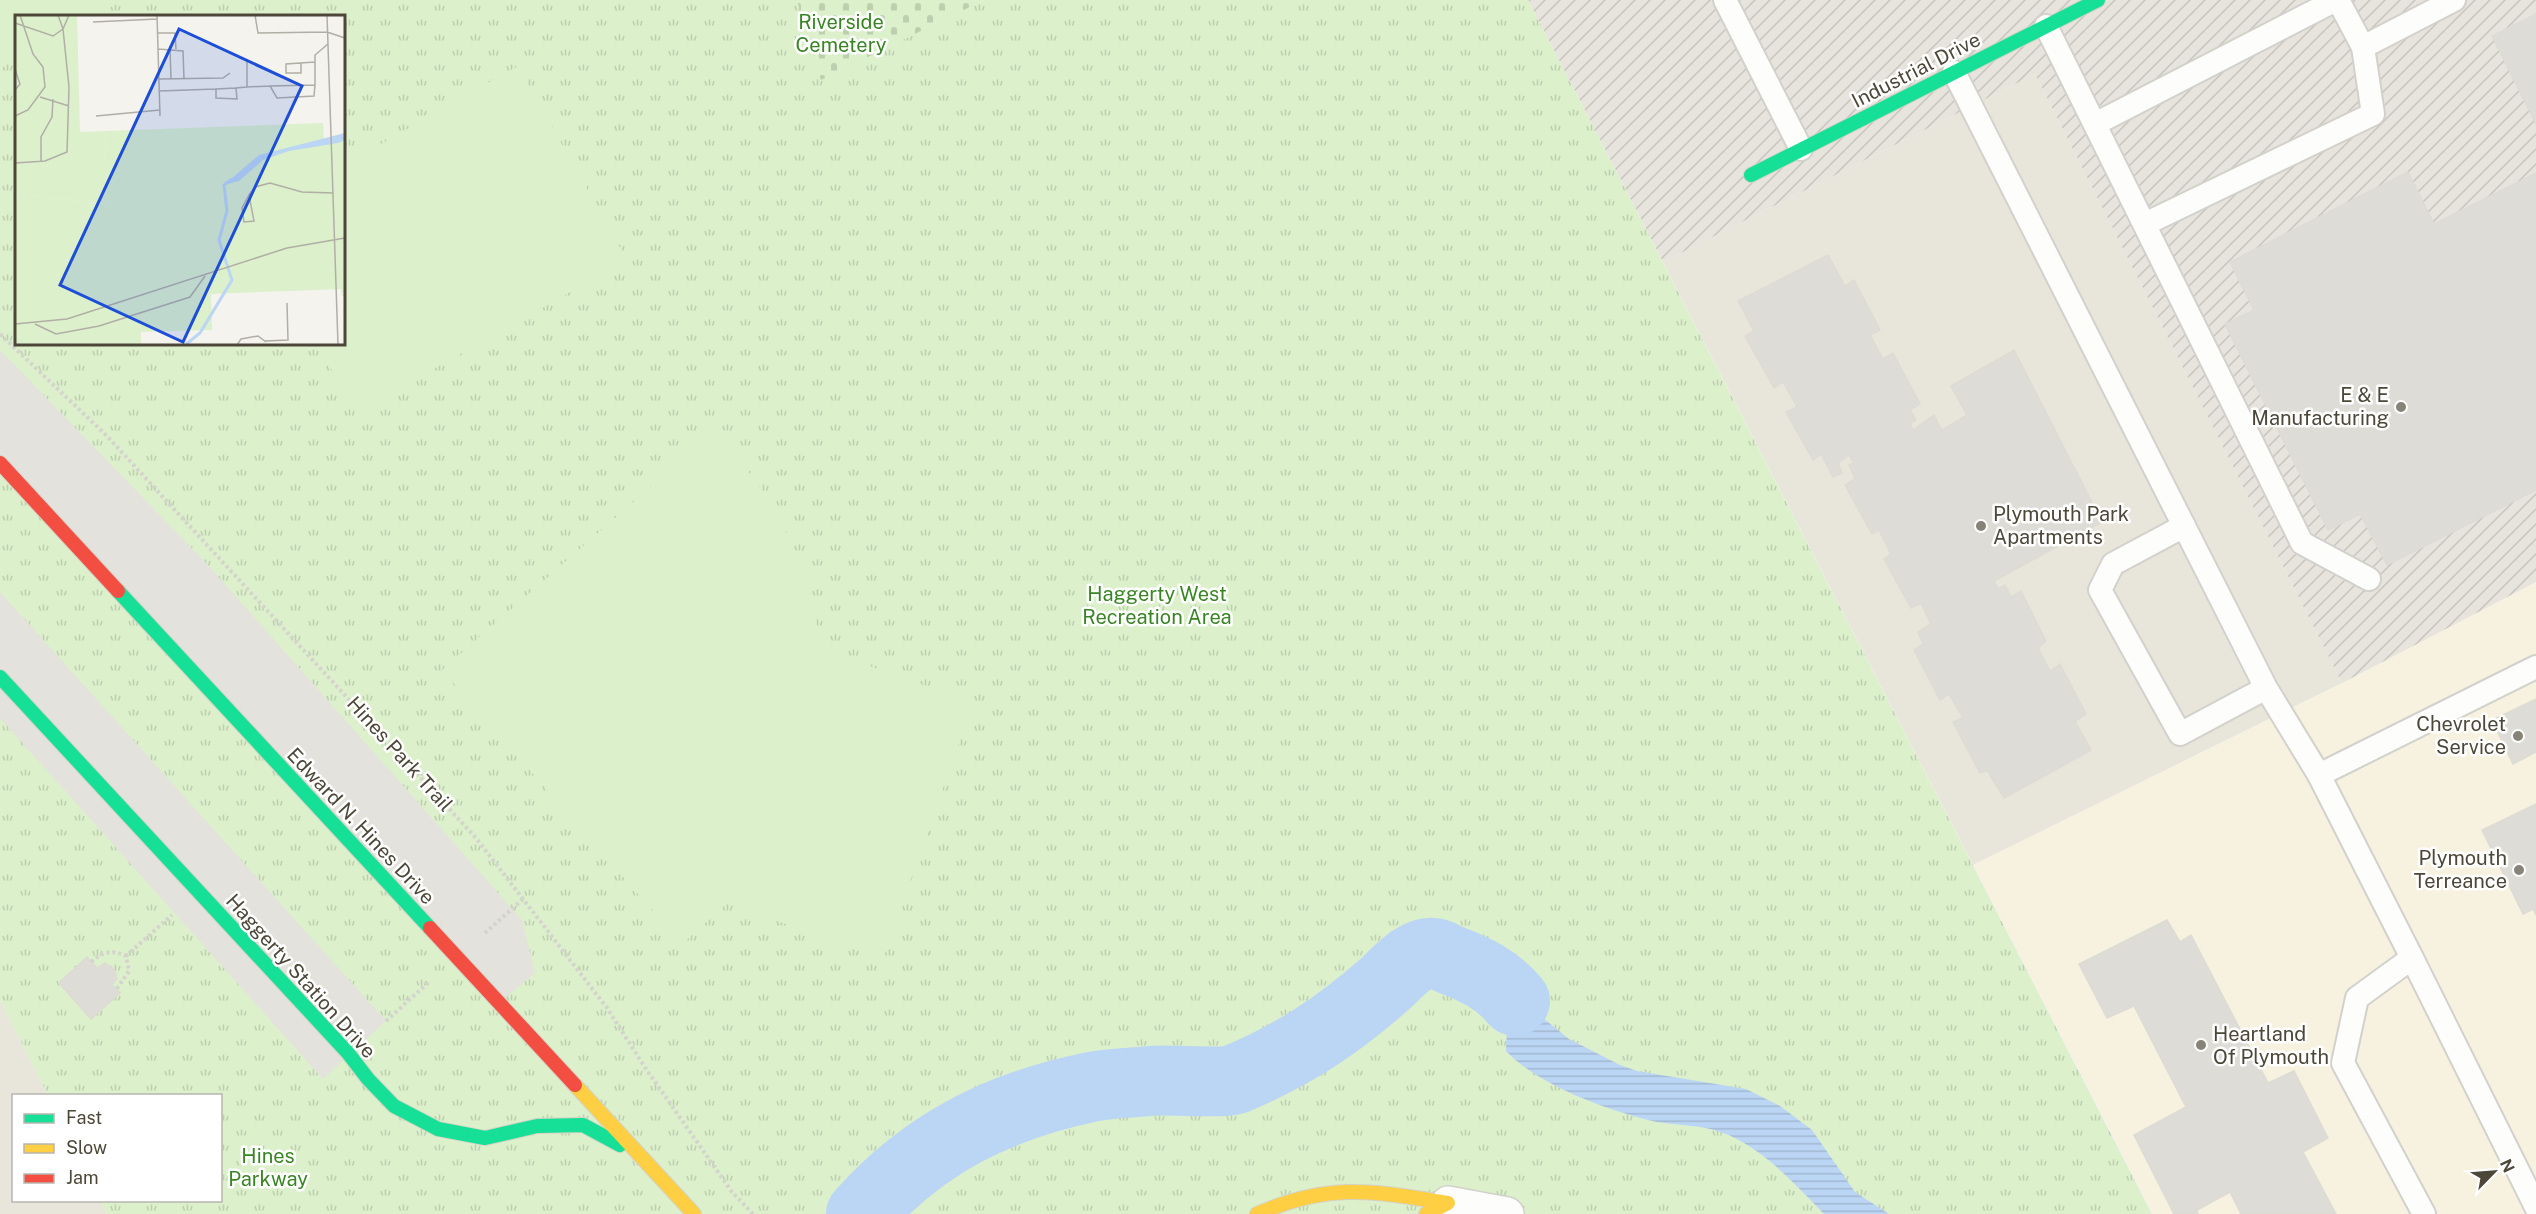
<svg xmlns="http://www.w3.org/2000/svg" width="2536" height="1214" font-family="'Public Sans',sans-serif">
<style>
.residential{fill:#e8e6db}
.commercial{fill:#f7f1e0}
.industrial{fill:url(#industrial-furrows)}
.grass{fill:url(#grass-tufts);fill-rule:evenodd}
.cemetery{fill:url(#cemetery-stones)}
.pitch{fill:#dcf0cc}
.parking{fill:#e3e2dc}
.water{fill:url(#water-rules)}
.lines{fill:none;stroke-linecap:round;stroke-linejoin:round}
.river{stroke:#bbd5f4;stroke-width:70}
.building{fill:#dedcd6;stroke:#dddbd3;stroke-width:1.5}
.lane-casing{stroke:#d2d1cb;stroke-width:26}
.street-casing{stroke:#d2d1cb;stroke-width:36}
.fast-casing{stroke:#d4d2c4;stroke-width:16}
.slow-casing{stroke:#d4d2c4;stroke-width:16}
.jam-casing{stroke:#d4d2c4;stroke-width:16}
.path{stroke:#d4d3cc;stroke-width:4;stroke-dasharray:3 3;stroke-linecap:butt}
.lane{stroke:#fdfdfc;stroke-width:22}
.street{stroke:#fdfdfc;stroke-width:33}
.fast{stroke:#16e098;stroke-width:14}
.slow{stroke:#ffcf43;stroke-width:14}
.jam{stroke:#f24e42;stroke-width:14}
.poi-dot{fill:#878378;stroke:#fff;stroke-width:2}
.labels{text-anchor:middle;stroke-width:5;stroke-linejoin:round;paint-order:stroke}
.park-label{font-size:20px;fill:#398524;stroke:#fff}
.street-label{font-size:20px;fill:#4c4738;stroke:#fff}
.poi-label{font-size:20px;fill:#4c4738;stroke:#fff;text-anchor:end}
.inset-river{fill:none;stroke:#bbd5f4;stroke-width:3}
.inset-road{fill:none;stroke:#b1aea5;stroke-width:1.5}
.view{fill:#1d4ed8;fill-opacity:0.15;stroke:#1d4ed8;stroke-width:3}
.inset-edge{fill:none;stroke:#4c4738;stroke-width:3}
</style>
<defs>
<pattern id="industrial-furrows" width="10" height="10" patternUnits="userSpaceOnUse" patternTransform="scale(1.5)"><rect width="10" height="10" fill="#e7e4dd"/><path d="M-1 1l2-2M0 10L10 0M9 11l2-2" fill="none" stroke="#c8c5be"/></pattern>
<pattern id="grass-tufts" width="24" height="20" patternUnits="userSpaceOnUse" patternTransform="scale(1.5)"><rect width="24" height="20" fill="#dcf0cc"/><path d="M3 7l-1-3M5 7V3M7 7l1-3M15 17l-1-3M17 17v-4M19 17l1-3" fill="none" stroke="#becfb0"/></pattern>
<pattern id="cemetery-stones" width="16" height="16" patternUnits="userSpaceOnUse" patternTransform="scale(1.5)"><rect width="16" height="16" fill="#dcf0cc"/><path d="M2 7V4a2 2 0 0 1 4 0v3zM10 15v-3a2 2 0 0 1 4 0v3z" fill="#becfb0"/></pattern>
<pattern id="water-rules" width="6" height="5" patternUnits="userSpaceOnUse" patternTransform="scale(1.5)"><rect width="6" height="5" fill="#bbd5f4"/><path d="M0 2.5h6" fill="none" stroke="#a2b8d2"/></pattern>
</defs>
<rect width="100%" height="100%" fill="#f4f3ee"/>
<g class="residential">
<polygon points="2035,74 2342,683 1973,865 1663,262"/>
<polygon points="0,1000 48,1095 14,1096 14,1200 100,1201 107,1214 0,1214"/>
</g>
<polygon class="commercial" points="2536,582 2536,1214 2153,1214 1973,865 2342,683"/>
<polygon class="industrial" points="1528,0 2536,0 2536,582 2342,683 2035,74 1663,262"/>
<path class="grass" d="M 0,0 L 797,0 L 822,79 L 984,0 L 1528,0 L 2152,1214 L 107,1214 L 100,1201 L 220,1200 L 220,1096 L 48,1095 L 0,1000 ZM 16,16 L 344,16 L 344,344 L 16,344 Z"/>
<polygon class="cemetery" points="797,0 984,0 821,80"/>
<g class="pitch">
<polygon points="0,0 124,0 94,16 16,16 16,59 0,69"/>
<polygon points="518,66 627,260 356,413 317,344 344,344 344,165"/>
<path d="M 713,432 C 730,452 750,471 764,493 C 791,534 818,599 819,648 L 973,703 L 883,959 L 727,903 L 682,944 L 442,670 Z"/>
</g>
<g class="parking">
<polygon points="0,350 208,565 522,920 535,973 499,1003 0,463"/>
<polygon points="0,592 386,1021 323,1079 0,718"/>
</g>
<path class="water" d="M 1462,937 L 1502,957 L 1543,1018 L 1569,1039 L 1620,1065 L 1637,1071 L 1746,1089 L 1780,1106 L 1812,1130 L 1855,1192 L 1889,1214 L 1824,1214 C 1794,1183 1762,1147 1721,1132 C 1698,1124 1672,1126 1648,1120 C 1602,1108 1539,1085 1506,1051 C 1506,1040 1508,1028 1506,1017 C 1501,993 1472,988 1452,987 L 1434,953 Z"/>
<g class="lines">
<path class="river" d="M 861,1214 C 924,1143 999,1106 1091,1087 C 1110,1083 1131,1083 1150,1081 C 1170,1079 1223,1084 1236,1079 C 1295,1054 1337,1026 1385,984 C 1397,973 1415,951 1434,953 C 1439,953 1446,958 1451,960 C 1475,969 1498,980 1515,1001"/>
</g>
<g class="building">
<polygon points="2536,14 2536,124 2492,36"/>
<polygon points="2408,172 2434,224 2536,173 2536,490 2387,565 2360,514 2328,530 2225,324 2254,310 2230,262"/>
<polygon points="1828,255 1845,286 1854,280 1880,330 1870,335 1883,359 1893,353 1920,404 1910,410 1916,420 1910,424 1913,430 1934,415 1942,430 1967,415 1951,386 2014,350 2102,522 1994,581 1998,589 2005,585 2011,597 2021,591 2046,641 2038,648 2050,671 2060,664 2086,714 2075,721 2091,750 2004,798 1987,770 1980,773 1953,722 1963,718 1949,694 1940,700 1914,650 1923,644 1918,632 1931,624 1921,603 1911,608 1884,559 1891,554 1879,530 1872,534 1845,485 1855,479 1849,465 1854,463 1849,455 1838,463 1842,473 1833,477 1821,454 1813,460 1786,412 1797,407 1783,382 1774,388 1745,336 1754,331 1738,301"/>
<polygon points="2536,699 2536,752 2513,764 2492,720"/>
<polygon points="2536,804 2536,915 2533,909 2523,914 2482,830"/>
<polygon points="2167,920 2180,942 2191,935 2268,1083 2294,1071 2328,1138 2303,1152 2336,1214 2241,1214 2230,1192 2197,1210 2198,1214 2174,1214 2134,1135 2186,1107 2134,1006 2107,1018 2079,964"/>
<polygon points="87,957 97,968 105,963 114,969 117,978 112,985 120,993 91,1019 59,983"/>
</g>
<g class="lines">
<defs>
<g id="lane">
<polyline points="1725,0 1801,149"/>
<polyline points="2046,26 2302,543 2369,579"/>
<polyline points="2363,47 2454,0"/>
<polyline points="1954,72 2184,526"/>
<polyline points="2095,124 2336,0"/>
<polyline points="2145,224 2373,114 2363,47 2338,0"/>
<polyline points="2266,688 2184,526 2113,564 2100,590 2180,734 2266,688 2319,775"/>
<polyline points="2412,958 2319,775 2536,667"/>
<polyline points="2424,1214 2343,1063 2357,998 2412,958 2536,1207"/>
</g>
<polyline id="street" points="1448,1203 1507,1214"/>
<g id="fast">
<polyline points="1751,175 2098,0"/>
<polyline points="118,591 430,928"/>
<polyline points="0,677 348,1053 368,1079 394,1106 438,1129 485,1138 537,1126 583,1125 620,1145"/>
</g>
<g id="slow">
<polyline points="575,1085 694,1214"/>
<path d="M 1257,1214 C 1331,1182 1372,1191 1448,1203 L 1426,1214"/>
</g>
<g id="jam">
<polyline points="0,463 118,591"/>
<polyline points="430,928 575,1085"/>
</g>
</defs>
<use href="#lane" class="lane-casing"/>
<use href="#street" class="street-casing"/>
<use href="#fast" class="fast-casing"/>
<use href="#slow" class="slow-casing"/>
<use href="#jam" class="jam-casing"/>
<g class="path">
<polyline points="0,334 107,436 476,838 607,1008 646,1069 732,1192 753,1214"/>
<polyline points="485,933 523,899"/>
<polyline points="126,956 172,915"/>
<path d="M 91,962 C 103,952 111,949 126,956 L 129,971 L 116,990"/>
<polyline points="386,1021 430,981"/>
</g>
<use href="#lane" class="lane"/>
<use href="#street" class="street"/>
<use href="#fast" class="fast"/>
<use href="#slow" class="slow"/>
<use href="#jam" class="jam"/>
</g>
<g class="poi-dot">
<circle cx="2401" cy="407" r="6"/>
<circle cx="1981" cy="526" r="6"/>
<circle cx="2518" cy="736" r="6"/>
<circle cx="2519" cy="870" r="6"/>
<circle cx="2201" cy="1045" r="6"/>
</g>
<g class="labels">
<g class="park-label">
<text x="841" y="29">Riverside<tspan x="841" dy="23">Cemetery</tspan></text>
<text x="1157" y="601">Haggerty West<tspan x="1157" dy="23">Recreation Area</tspan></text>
<text x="268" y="1163">Hines<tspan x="268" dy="23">Parkway</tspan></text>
</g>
<g class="street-label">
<text transform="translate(1916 70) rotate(-27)" y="7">Industrial Drive</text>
<text transform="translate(400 754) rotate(48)" y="7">Hines Park Trail</text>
<text transform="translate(361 826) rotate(47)" y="7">Edward N. Hines Drive</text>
<text transform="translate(301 976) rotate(48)" y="7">Haggerty Station Drive</text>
</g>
<g class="poi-label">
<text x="2389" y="402">E &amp; E<tspan x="2389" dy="23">Manufacturing</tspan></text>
<text x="1993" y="521" text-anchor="start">Plymouth Park<tspan x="1993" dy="23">Apartments</tspan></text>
<text x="2506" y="731">Chevrolet<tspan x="2506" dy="23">Service</tspan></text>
<text x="2507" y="865">Plymouth<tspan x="2507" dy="23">Terreance</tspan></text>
<text x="2213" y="1041" text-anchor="start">Heartland<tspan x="2213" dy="23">Of Plymouth</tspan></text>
</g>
</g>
<g transform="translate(15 15)">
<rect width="330" height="330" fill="#f4f3ee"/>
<path d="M 308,108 L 309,125 L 330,125 L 330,281 L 327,281 L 326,274 L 196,279 L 197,315 L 126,317 L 126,330 L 0,330 L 0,178 L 92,190 L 90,116 Z" fill="#dcf0cc"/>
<path d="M 277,243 L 278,248 L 258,265 L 262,249 Z" fill="#dcf0cc"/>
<path d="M 0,0 L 62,0 L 65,117 L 90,116 L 92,190 L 0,178 Z" fill="#dcf0cc"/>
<path d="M 162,204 L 183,226 L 170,239 L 172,245 L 133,256 L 122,218 L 149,217 ZM 101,219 L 103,253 L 79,255 L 76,220 ZM 49,225 L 52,273 L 15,276 L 12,227 Z" fill="#dcf0cc"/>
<path d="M 330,118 L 330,125 L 323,128 L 274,136 L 248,145 L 224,166 L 209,170 L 244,140 Z" fill="#bbd5f4"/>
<path class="inset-river" d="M 170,330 L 185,318 L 217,265 L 204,225 L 212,196 L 209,170 L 217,164"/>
<path class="inset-road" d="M 142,0 L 145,101M 240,0 L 243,18 L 312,17 L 330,23M 312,0 L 323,330M 78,7 L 142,4M 0,8 L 38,21 L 48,14 L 43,0M 143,18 L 160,18 L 161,34M 143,34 L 168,36 L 169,64M 155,34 L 156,64M 232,44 L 232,72 L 255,71M 286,48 L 286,58 L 271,58 L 271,49 L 300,47M 0,54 L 5,69 L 0,75M 144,64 L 208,63 L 215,58M 300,70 L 255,71 L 262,83 L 299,81 L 300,70 L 300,40 L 313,29M 221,73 L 201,74 L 201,83 L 222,84 L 221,73 L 232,72M 144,76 L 201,74M 25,82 L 54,91M 0,101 L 13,95 L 30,72 L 28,52 L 18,39 L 5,0M 81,101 L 145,95M 26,146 L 26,122 L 37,102 L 38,84M 0,148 L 30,146 L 52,137 L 54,72 L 48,14 L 54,0M 234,180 L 240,172 L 255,168 L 287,177 L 318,178M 234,180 L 239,206 L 229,207 L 227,193 ZM 0,309 L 52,304 L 272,233 L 330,223M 20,309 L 41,319 L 84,311 L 175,282 L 190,261M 250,326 L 273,325 L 272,288M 222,330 L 226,324 L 243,321 L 251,327"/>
<path class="view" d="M 164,14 L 287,71 L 168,327 L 45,270 Z"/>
<rect width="330" height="330" class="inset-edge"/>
</g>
<rect x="12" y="1094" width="210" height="108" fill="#ffffff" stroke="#b7b5af" stroke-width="1.5"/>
<rect x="24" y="1114" width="30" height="9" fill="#16e098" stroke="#b7b5af" stroke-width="1.5"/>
<text x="66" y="1124" font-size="18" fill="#4c4738">Fast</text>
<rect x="24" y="1144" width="30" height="9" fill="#ffcf43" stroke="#b7b5af" stroke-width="1.5"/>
<text x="66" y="1154" font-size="18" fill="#4c4738">Slow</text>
<rect x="24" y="1174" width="30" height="9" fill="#f24e42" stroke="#b7b5af" stroke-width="1.5"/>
<text x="66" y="1184" font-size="18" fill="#4c4738">Jam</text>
<g transform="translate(2494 1172) rotate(65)" stroke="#ffffff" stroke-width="4.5" paint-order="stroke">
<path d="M0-4.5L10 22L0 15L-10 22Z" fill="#4c4738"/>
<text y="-9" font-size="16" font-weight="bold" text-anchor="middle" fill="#4c4738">N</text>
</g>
</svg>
